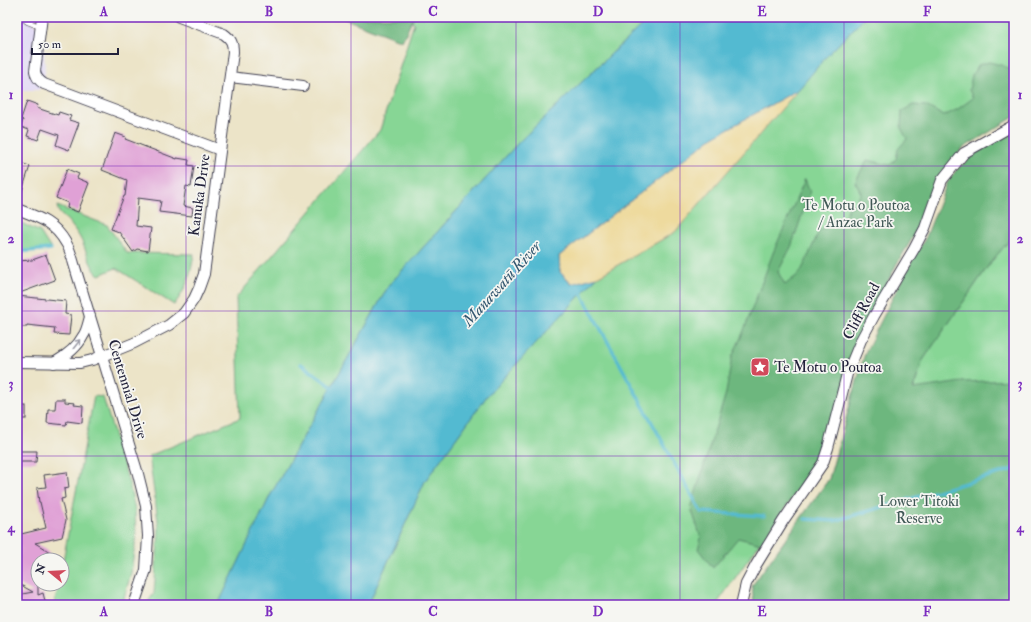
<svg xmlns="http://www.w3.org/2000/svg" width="1031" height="622" font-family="'IM FELL Double Pica',serif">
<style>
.built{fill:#dfd5f5}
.green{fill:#87d695;stroke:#547c68}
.forest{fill:#6db77e;stroke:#486c5c}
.sand{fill:#eeda9e;stroke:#887e6c}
.water{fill:#53bad1;stroke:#3a6e86}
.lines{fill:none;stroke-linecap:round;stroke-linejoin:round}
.stream{stroke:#53bad1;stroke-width:3.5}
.building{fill:#e0a1d6}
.service-casing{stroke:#403f50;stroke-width:6}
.minor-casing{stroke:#403f50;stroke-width:12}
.service{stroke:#fff;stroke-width:5}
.minor{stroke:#fff;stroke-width:10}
.oneway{stroke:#9c9ca7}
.grid{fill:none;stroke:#7b2cbf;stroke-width:1;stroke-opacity:0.55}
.labels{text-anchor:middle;stroke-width:3.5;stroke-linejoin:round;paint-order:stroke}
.street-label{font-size:15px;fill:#22223b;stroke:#f6f6f2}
.park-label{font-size:15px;fill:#405856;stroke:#f6f6f2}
.poi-label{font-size:15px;fill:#22223b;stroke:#f6f6f2;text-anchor:start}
.water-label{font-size:16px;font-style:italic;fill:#335770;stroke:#f6f6f2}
.neatline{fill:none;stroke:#7b2cbf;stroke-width:1.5}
.grid-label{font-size:13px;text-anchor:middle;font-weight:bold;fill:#7b2cbf}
</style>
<rect width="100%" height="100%" fill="#f6f6f2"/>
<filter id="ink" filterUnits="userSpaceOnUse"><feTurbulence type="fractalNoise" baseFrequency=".025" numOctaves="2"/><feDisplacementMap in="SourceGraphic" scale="8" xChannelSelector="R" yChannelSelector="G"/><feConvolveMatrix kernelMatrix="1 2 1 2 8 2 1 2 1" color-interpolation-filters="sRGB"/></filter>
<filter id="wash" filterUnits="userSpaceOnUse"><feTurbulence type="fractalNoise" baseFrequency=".012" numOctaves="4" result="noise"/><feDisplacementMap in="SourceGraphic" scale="16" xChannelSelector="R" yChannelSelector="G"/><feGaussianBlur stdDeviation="0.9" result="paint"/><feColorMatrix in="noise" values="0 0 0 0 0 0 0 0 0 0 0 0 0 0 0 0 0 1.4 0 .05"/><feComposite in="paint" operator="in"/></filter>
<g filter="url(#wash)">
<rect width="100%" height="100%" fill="#ece4c8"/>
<polygon class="built" points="17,17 27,17 37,27 44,46 45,73 39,90 21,90 17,103"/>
<g class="green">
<polygon points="399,17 650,17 520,141 389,285 270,496 218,605 146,605 154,593 159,528 149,456 240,418 236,298 380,130 414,23"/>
<polygon points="865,17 1014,17 1014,117 963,148 940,175 913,237 896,265 871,315 810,472 716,605 368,605 425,481 487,396 597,277 675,232 825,58"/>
<path d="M 57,206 L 107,225 L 127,253 L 194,254 C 191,274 187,288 174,305 L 116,268 L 99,275 C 90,269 86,247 79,236 C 76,231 72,226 68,221 C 63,216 58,214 57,206 Z"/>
<polygon points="17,221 40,232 51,249 17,252"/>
<polygon points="1014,235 1014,601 1008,605 752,586 829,479 853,393 913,390 923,360 991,262"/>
<polygon points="94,396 103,397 129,483 135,510 136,537 131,573 122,605 54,605 59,584 62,584 62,566"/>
</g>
<g class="forest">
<polygon points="340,17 414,17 402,41"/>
<polygon points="989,62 1001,65 1014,71 1014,117 963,148 940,175 913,237 896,265 871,315 823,449 810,472 761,544 738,538 713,568 698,549 701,538 691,508 726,393 732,357 743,333 773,253 805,179 810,192 791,247 778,272 785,285 800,273 807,259 819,231 835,223 845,216 849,207 855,204 861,193 855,182 867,160 890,165 896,159 898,149 907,139 901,128 902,111 913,105 926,106 944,116 958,109 973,98 969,90 972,75 978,65"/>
<polygon points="1014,131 1014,235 991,262 923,360 913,389 962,382 1014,380 1014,601 1008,605 754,605 752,586 829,479 865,353 905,273 926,237 947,183 957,169 973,155"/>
</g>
<polygon class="sand" points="799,89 675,232 597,277 572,284 560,272 559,256 713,137"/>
<polygon class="water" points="650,17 865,17 825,58 799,89 713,137 559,256 560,272 571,284 597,277 487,396 425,481 368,605 218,605 270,496 389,285 520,141"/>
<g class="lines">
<g class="stream">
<polyline points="17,252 51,249"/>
<polyline points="580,291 701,512 764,516"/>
<polyline points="301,364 334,388"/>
<polyline points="805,519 834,521 1014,469"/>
</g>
</g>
<g id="blocks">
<g class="building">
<polygon points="27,101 38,105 37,108 58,115 59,112 71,116 69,120 79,123 69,150 56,145 59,135 42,129 38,140 27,136 29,130 21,127 23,120 21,119"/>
<polygon points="115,133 126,137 125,139 177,159 177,158 189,160 188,165 194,166 191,187 186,186 183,206 193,208 192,216 159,212 161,201 138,198 136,226 151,228 148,251 137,249 133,252 119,232 111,229 124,196 125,196 127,180 102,170"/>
<polygon points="17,162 30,166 19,200 17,200"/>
<polygon points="67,169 79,174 77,178 89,183 78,212 67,208 68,203 56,198"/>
<polygon points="46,255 55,280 17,294 17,261 32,260"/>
<polygon points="17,296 66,301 65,314 71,315 69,335 54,334 55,328 27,325 27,327 17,327"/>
<polygon points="56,399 65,399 65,402 75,403 74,405 83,406 82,423 67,421 66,425 47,423 48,409 55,409"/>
<rect x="17" y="406" width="9" height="13"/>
<polygon points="17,451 37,451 36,462 17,462"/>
<polygon points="67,472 69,488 64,489 65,498 61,499 66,520 62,537 35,543 50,552 45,560 38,560 38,595 43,593 46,605 17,605 17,595 33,592 17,583 17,535 46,528 40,502 39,502 37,488 46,487 44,475"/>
</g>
</g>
</g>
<g filter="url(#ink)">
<use href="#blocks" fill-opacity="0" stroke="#403f50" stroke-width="1"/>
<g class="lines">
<defs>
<g id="service">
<polyline points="21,17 28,22 41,27"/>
<polyline points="17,509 19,509"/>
</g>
<g id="minor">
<path d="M 42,17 L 35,71 C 36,77 38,80 44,84 L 220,150"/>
<polyline points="230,77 303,86"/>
<path d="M 17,209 C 38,217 54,222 66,243 C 70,249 72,257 74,264 L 138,474 L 146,506 L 148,536 L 146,570 L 134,605"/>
<path d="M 17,362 L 80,363 L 92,360 L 134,343 L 169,325 L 184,313 L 194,299 L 199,288 L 204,274 L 233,52 C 233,43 231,39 224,34 L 179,17"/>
<path d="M 54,363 C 66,356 77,348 83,336 C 87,331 88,323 90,317"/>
<polyline points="741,605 746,584 756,565 783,521 823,463 828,448 847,374 861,340 874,316 914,249 925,228 942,180 964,153 1014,125"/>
</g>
</defs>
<use href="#service" class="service-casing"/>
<use href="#minor" class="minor-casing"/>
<use href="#service" class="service"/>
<use href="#minor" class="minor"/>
</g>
<defs><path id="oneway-shaft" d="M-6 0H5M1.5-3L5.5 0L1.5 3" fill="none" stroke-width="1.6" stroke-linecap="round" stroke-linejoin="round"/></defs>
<use class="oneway" href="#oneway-shaft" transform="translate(77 344) rotate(-51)"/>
</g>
<path class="grid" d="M 186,17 L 186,605M 351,17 L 351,605M 516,17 L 516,605M 680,17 L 680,605M 844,17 L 844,605M 17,166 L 1014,166M 17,311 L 1014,311M 17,456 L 1014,456"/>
<defs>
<symbol id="sight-square" viewBox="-11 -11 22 22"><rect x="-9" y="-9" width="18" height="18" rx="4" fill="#d1495b" stroke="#f6f6f2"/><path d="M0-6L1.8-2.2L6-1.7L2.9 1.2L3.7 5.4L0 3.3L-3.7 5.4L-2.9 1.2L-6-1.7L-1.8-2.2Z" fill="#fff"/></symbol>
</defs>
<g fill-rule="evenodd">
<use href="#sight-square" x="749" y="356" width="22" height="22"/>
</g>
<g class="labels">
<g class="street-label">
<text transform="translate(199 195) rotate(-82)" y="5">Kanuka Drive</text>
<text transform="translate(861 311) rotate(-62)" y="5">Cliff Road</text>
<text transform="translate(128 389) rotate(73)" y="5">Centennial Drive</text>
</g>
<g class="park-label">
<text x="856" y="210">Te Motu o Poutoa<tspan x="856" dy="17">/ Anzac Park</tspan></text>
<text x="919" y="506">Lower Titoki<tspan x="919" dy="17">Reserve</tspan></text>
</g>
<g class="poi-label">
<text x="774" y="372">Te Motu o Poutoa</text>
</g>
<g class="water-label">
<text transform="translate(501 283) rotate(-48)" y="6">Manawatū River</text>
</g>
</g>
<rect width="1031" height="622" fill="none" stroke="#f6f6f2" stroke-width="44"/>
<g transform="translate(50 572) rotate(288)"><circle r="19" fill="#f6f6f2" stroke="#a1a1a9"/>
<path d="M0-3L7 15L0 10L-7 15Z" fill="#d1495b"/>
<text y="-6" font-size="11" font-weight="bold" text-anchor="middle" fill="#22223b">N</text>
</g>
<path d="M32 48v6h86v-6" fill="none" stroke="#22223b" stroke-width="2"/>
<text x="38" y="48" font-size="12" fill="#22223b" stroke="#f6f6f2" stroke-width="3" paint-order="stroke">50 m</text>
<rect x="22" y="22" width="987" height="578" class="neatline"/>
<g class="grid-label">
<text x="104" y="16">A</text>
<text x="269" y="16">B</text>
<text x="433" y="16">C</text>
<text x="598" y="16">D</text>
<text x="762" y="16">E</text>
<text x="927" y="16">F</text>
<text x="11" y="99">1</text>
<text x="1020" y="99">1</text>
<text x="11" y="243">2</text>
<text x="1020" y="243">2</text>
<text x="11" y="388">3</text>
<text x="1020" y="388">3</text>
<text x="11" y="532">4</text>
<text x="1020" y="532">4</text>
<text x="104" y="616">A</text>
<text x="269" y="616">B</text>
<text x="433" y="616">C</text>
<text x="598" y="616">D</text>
<text x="762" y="616">E</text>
<text x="927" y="616">F</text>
</g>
</svg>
